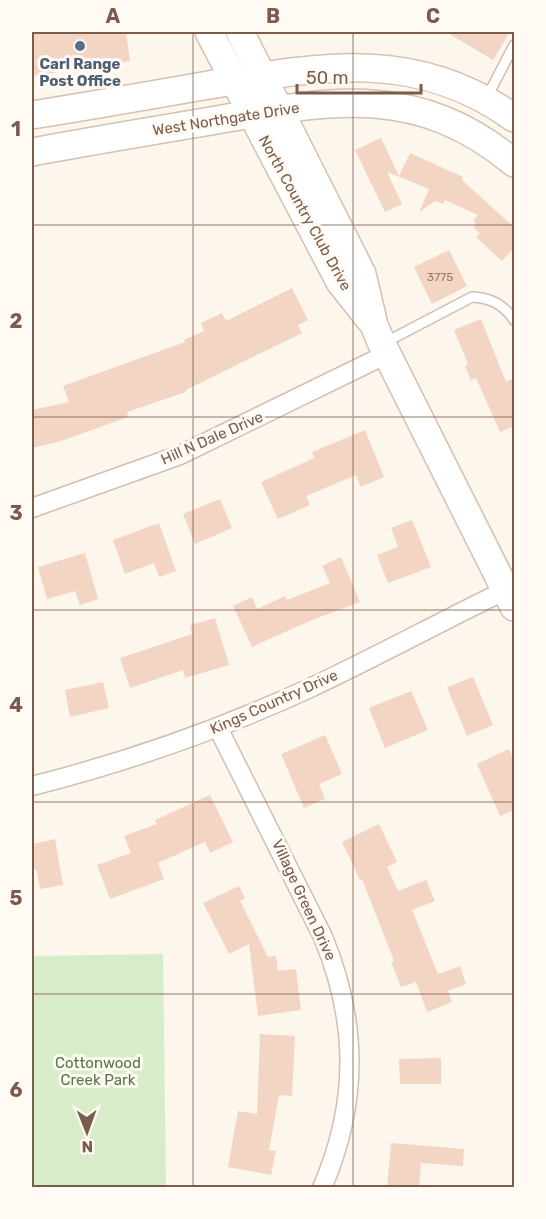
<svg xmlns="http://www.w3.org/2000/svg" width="546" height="1219" font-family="Rubik,sans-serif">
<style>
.green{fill:#d8ecc9}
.building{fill:#f3d5c3}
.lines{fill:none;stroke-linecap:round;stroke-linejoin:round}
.lane-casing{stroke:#d1beb0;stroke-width:12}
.street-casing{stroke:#d1beb0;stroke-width:21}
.secondary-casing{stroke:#d6c0b0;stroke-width:30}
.lane{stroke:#fff;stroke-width:9}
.street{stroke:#fff;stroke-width:18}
.secondary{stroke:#fff;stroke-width:27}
.grid{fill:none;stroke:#7a5c4d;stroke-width:1.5;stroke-opacity:0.55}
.service-dot{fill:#5c6f8a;stroke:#fffaf3;stroke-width:2}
.labels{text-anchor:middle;stroke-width:6;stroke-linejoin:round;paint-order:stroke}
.number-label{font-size:12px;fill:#987a6a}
.service-label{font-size:15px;font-weight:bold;fill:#4e5e75;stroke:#fffaf3}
.street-label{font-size:15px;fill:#7a5c4d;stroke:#fffaf3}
.park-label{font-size:15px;fill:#537a41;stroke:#fffaf3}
.neatline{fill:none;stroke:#7a5c4d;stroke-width:2}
.grid-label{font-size:20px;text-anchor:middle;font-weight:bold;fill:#7a5c4d}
</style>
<rect width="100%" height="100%" fill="#fdf6ec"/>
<polygon class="green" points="163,954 166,1187 32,1187 32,956"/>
<g class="building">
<polygon points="32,32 126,32 130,61 32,76"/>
<polygon points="446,32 510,32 493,60"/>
<polygon points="381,138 399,176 410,153 463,177 462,180 514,227 514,248 502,261 476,237 480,233 473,227 476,224 473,221 478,215 445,200 443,204 435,201 419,212 429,189 387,172 402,204 385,212 355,150"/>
<polygon points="449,250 467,286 432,304 414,267"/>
<polygon points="292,288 308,320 298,325 302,333 186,390 186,392 127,412 128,417 61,441 32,448 32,410 69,402 63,386 185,342 184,340 204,331 201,323 222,313 226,321"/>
<polygon points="481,319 506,382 514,378 514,426 500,432 476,378 471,380 465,366 468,364 454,330"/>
<polygon points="365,430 384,477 361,487 356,475 306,496 310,505 278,519 261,482 314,458 312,452"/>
<polygon points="220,499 232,528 195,544 183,514"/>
<polygon points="412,520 431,567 388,583 377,555 398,547 391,528"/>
<polygon points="159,523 176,571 159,577 154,563 125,574 113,540"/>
<polygon points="85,553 98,599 80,605 75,591 47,599 38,567"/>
<polygon points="341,557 360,602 312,620 252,647 233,606 252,597 257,609 285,596 287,600 330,583 322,566"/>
<polygon points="215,618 229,665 185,678 183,670 130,688 120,658 192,634 190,625"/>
<polygon points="473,677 493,725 467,736 447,687"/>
<polygon points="103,682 109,708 70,717 65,690"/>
<polygon points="411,691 428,730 385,748 369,708"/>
<polygon points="325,735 342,774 319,784 325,799 304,808 281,754"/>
<polygon points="509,749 514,761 514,810 500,816 477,764"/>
<polygon points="210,795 233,842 210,853 205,842 158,863 164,879 110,899 97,865 131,853 124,836 157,824 155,820"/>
<polygon points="379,824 397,862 387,867 398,891 426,880 435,901 412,910 438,974 460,966 466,984 448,991 452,1002 427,1012 416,982 401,987 391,962 394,961 362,879 360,880 342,842"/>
<polygon points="55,839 63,885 40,889 36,869 32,870 32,844"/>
<polygon points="239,886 245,898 240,901 268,957 276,956 278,971 296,969 301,1010 258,1016 249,944 229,954 203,903"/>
<polygon points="260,1034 295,1036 292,1096 279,1095 269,1150 276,1151 271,1175 228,1167 238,1111 257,1114"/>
<polygon points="441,1058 441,1084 400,1084 399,1059"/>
<polygon points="391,1143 464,1149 463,1166 421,1163 419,1188 387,1188"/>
</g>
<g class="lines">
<defs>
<g id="lane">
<polyline points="486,99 514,45"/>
<path d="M 384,343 L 472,297 C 491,298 503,304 514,320"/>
</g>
<g id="street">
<polyline points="32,508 180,455 387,354"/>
<path d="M 218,728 L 323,937 C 358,1022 359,1102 322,1188"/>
<path d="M 32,786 C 127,762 221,729 310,688 C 376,657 440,622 506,590"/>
</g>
<g id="secondary">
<polyline points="209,32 340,282 370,320"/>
<polyline points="240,32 362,274 374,325 382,344 514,607"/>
<path d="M 32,115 C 89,106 146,96 203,86 C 316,67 414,46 514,118"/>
<path d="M 32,152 C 91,141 151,131 211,121 C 326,101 416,81 514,163"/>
</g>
</defs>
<use href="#lane" class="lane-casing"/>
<use href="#street" class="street-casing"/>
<use href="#secondary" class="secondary-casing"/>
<use href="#lane" class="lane"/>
<use href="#street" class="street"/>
<use href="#secondary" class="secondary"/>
</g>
<path class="grid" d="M 193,32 L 193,1188M 353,32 L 353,1188M 32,225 L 514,225M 32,417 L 514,417M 32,610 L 514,610M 32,802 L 514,802M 32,994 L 514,994"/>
<circle class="service-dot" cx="80" cy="46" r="6"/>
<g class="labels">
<g class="number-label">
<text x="440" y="281">3775</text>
</g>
<g class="service-label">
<text x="80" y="69">Carl Range<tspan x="80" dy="17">Post Office</tspan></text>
</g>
<g class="street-label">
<text transform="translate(226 119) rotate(-9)" y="5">West Northgate Drive</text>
<text transform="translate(305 213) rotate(61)" y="5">North Country Club Drive</text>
<text transform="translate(212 438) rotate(-24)" y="5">Hill N Dale Drive</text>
<text transform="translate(274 702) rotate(-24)" y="5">Kings Country Drive</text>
<text transform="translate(304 900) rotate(65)" y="5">Village Green Drive</text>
</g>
<g class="park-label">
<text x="98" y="1068">Cottonwood<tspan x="98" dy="17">Creek Park</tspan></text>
</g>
</g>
<rect width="546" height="1219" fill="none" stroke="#fffaf3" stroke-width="66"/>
<g transform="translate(87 1132) rotate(179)" stroke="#fffaf3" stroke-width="4.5" paint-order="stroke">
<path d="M0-4.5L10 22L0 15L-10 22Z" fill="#7a5c4d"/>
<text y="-9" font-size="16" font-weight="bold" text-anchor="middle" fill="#7a5c4d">N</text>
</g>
<path d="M297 84v9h124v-9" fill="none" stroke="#7a5c4d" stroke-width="3"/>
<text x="306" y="84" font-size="18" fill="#7a5c4d" stroke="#fffaf3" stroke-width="4.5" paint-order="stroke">50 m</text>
<rect x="33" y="33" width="480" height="1153" class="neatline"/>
<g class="grid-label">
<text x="113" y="23">A</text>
<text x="273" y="23">B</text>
<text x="433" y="23">C</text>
<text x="16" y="136">1</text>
<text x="16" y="328">2</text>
<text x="16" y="520">3</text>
<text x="16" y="712">4</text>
<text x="16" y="905">5</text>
<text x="16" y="1097">6</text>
</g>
</svg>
